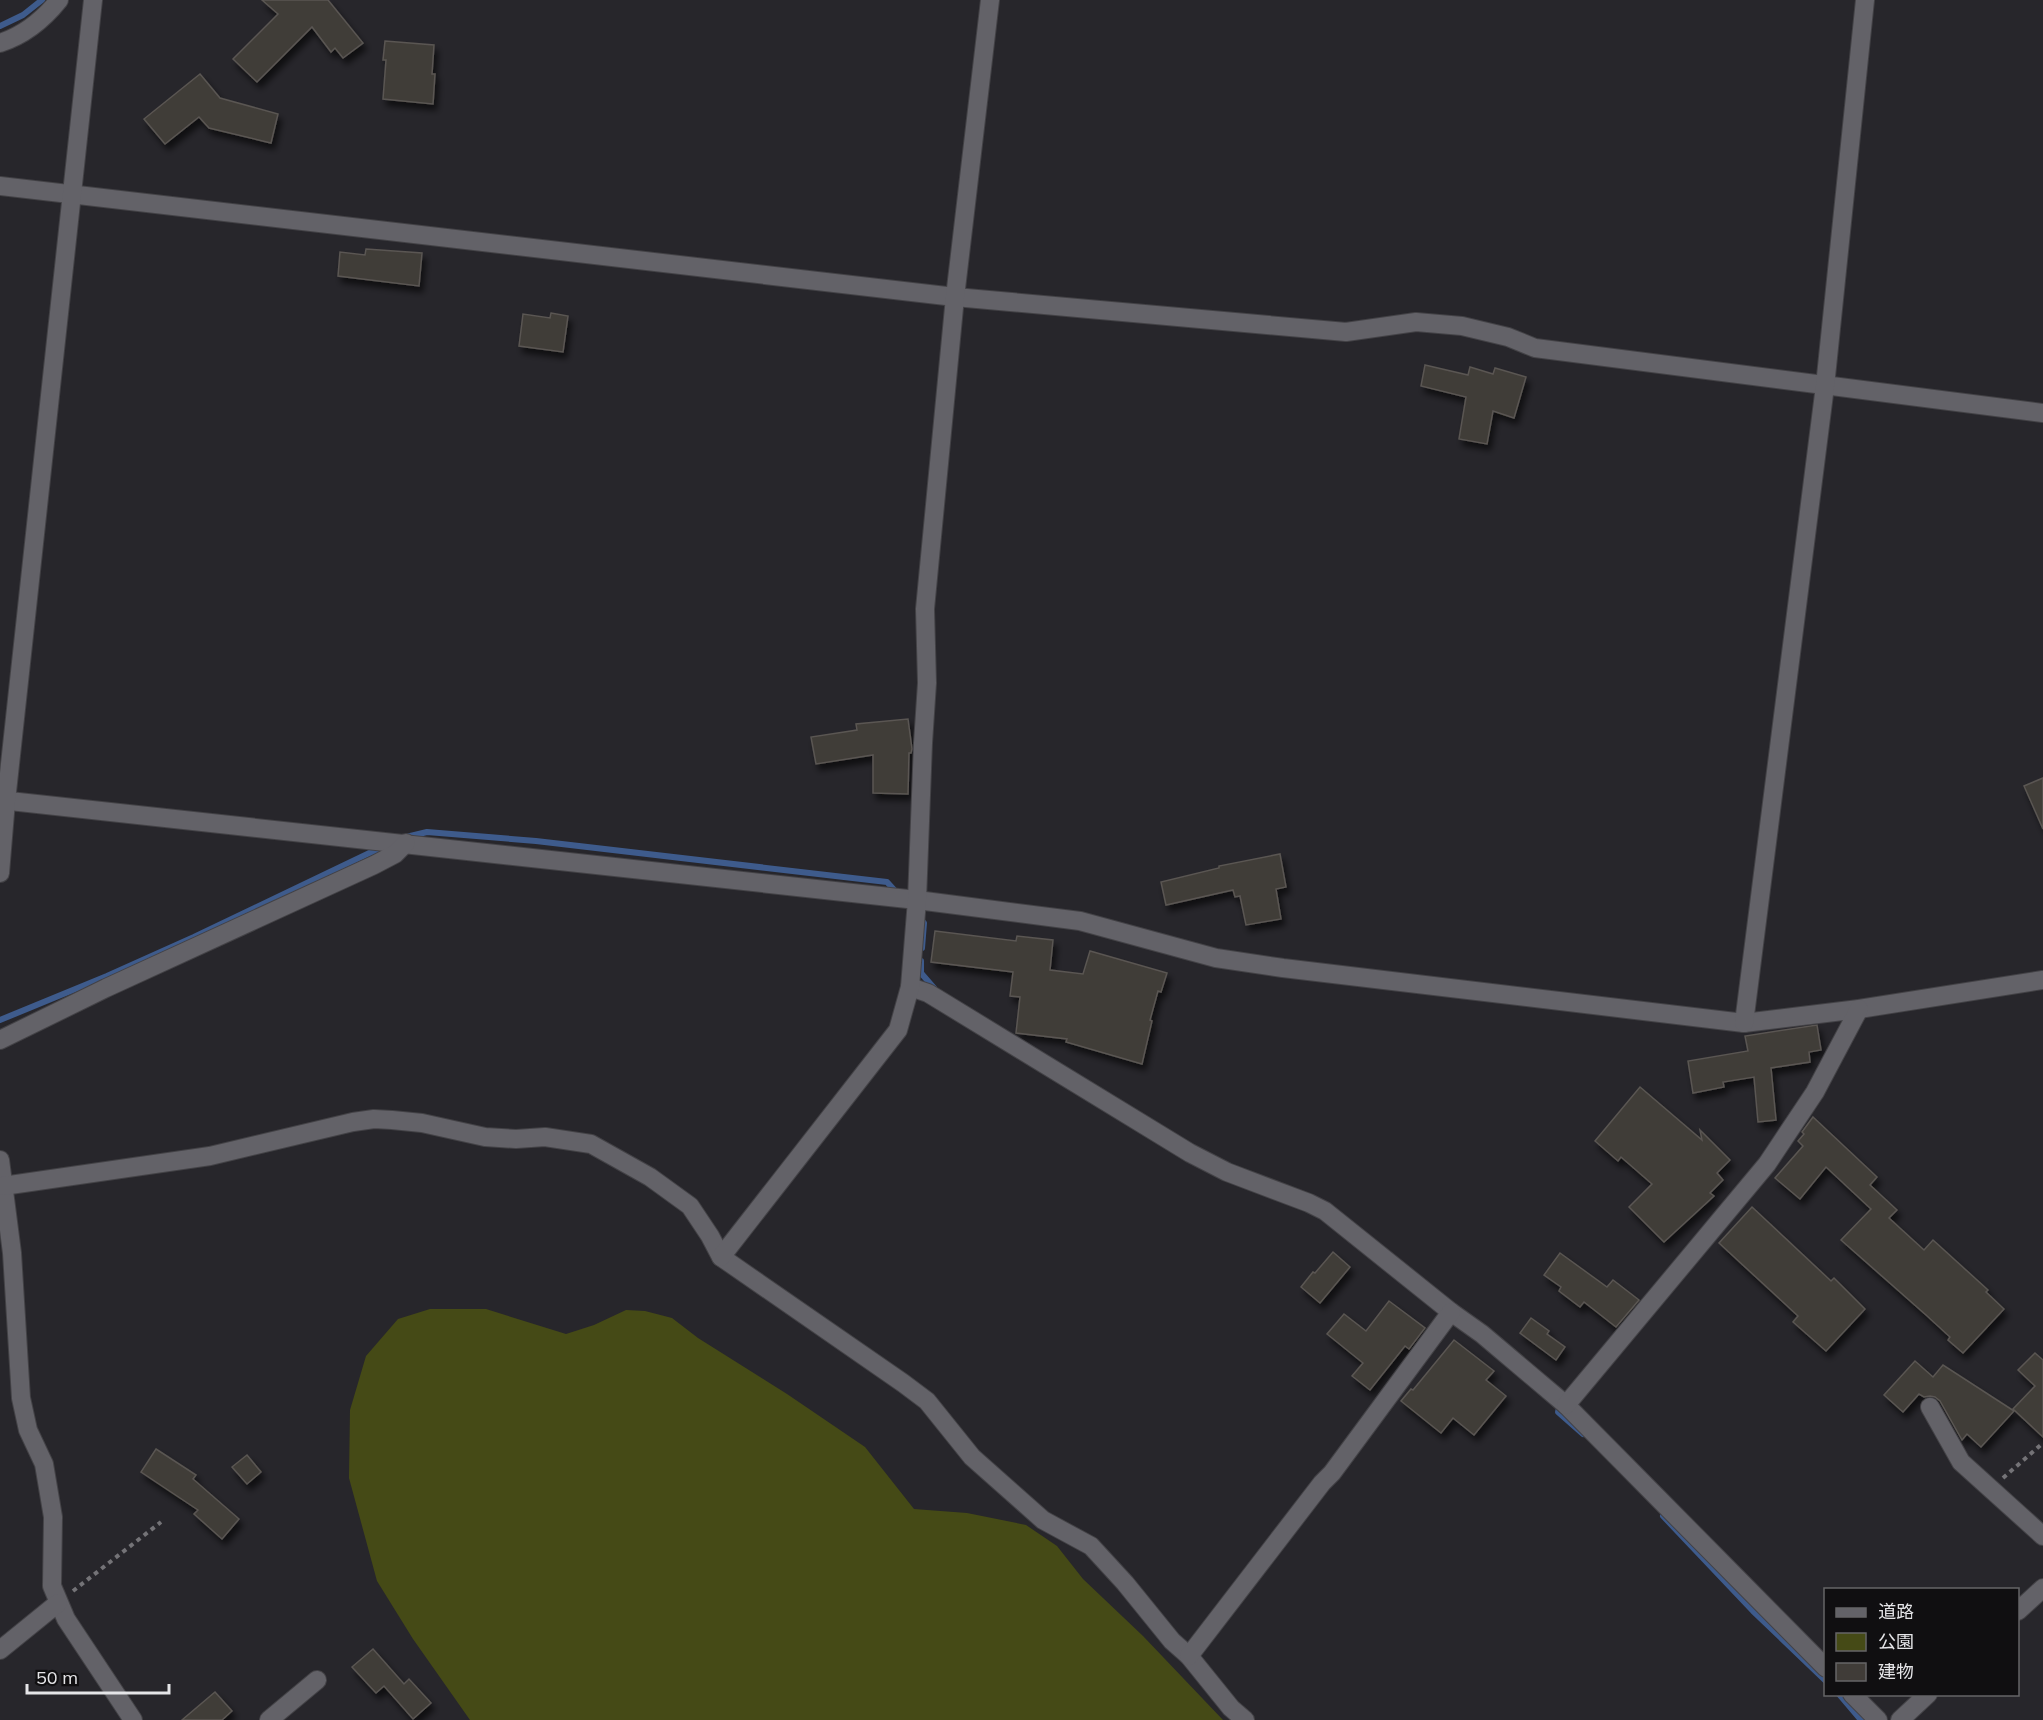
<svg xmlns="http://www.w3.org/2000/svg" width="2043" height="1720" font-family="Mulish,'Noto Sans JP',sans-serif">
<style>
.green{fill:#454a16}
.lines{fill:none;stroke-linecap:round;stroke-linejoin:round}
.stream{stroke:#3e5b8c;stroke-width:6}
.building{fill:#403c38;stroke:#5a5652;stroke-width:1.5;filter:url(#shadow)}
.minor-casing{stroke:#434246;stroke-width:20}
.path{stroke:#747377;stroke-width:4;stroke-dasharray:4.5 4.5;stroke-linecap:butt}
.minor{stroke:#636268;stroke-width:18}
</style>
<defs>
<filter id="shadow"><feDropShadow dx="3.5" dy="6" stdDeviation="3" flood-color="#0009"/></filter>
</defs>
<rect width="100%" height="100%" fill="#27262b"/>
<polygon class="green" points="430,1309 486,1309 566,1334 594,1325 626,1310 645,1311 672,1318 698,1338 787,1394 865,1447 914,1509 967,1513 1026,1525 1057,1546 1083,1579 1143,1636 1223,1720 470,1720 413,1639 377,1581 349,1478 350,1410 366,1356 398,1319"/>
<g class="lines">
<g class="stream">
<polyline points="0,26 23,15 42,0"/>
<polyline points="402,838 427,832 536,841 887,882 897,893"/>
<polyline points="920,918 924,923 922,948"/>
<polyline points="921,961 921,973 934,988"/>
<polyline points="0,1020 107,976 194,937 382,847"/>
<polyline points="1560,1404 1558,1412 1583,1434"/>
<polyline points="1663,1516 1753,1611 1826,1681"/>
<polyline points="1839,1694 1861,1720"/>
</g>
</g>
<g class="building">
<polygon points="262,0 328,0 363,43 343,58 335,48 331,52 312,27 257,82 233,59 278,14"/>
<polygon points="385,41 434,45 432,74 435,74 433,104 383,99 386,60 383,60"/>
<polygon points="200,74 220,98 278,114 271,143 209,128 199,117 165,144 144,119"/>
<polygon points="366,249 422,253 419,286 338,276 340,252 365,255"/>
<polygon points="551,313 568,316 563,352 519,346 523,314 550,318"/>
<polygon points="1425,365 1468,375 1470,367 1493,374 1495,368 1526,377 1514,418 1493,411 1487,444 1459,439 1466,397 1421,386"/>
<polygon points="908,719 912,749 911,753 909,753 908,794 873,793 873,755 816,764 811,737 857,730 856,724"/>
<polygon points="2043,778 2043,829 2024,786"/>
<polygon points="1280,854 1286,887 1276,889 1281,919 1246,925 1240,896 1235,897 1233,890 1166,905 1161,882 1219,868 1219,866"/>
<polygon points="935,931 1016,941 1017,936 1053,940 1050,970 1083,974 1090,951 1167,973 1161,992 1158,991 1150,1020 1152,1021 1142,1064 1066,1042 1067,1039 1016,1033 1020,997 1010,996 1013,972 931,962"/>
<polygon points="1817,1025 1821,1050 1809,1052 1810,1062 1771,1068 1776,1120 1758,1122 1754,1077 1723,1082 1724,1087 1693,1093 1688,1061 1748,1051 1745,1036"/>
<polygon points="1640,1087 1702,1140 1700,1130 1730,1160 1717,1173 1723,1180 1710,1193 1714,1196 1664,1242 1629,1207 1652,1184 1621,1157 1618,1161 1595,1141"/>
<polygon points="1813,1117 1877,1177 1870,1185 1897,1210 1889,1218 1924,1250 1933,1240 1988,1290 1986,1292 2004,1309 1963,1353 1948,1340 1950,1337 1926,1315 1841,1240 1871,1209 1826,1167 1800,1199 1775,1178 1803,1146 1798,1141 1804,1134 1802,1132"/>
<polygon points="1752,1207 1831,1281 1834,1278 1865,1309 1826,1351 1793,1322 1798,1316 1719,1243"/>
<polygon points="1333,1252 1350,1267 1320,1303 1301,1287 1313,1272 1315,1273"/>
<polygon points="1560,1253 1607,1287 1613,1280 1639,1300 1616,1327 1584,1302 1580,1307 1559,1291 1561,1287 1544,1275"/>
<polygon points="1389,1301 1425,1328 1409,1349 1405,1346 1370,1390 1352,1376 1363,1363 1327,1334 1344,1314 1366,1331"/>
<polygon points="1531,1318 1549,1331 1547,1334 1565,1347 1556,1360 1520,1333"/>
<polygon points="1454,1340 1494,1371 1486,1380 1506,1396 1474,1435 1453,1418 1441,1433 1401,1401 1411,1389 1413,1390"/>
<polygon points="2035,1353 2043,1360 2043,1437 2013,1409 2035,1386 2018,1370"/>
<polygon points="1915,1361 1933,1377 1943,1365 2014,1411 1981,1447 1967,1434 1962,1440 1940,1401 1935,1397 1930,1396 1924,1397 1919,1394 1903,1412 1884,1395"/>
<polygon points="156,1449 196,1475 193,1479 239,1519 222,1539 194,1514 198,1510 141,1472"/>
<polygon points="247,1455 261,1472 247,1484 232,1467"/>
<polygon points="373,1649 404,1684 409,1679 431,1703 413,1719 384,1686 376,1693 352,1667"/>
<polygon points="215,1692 232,1711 222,1720 182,1720"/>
</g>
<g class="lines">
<defs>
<g id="minor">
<path d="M 0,43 C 25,35 43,20 59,0"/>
<polyline points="0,186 955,297 1346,332 1416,322 1462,326 1508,337 1535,348 2043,413"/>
<polyline points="0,800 917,900 1080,921 1216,958 1283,968 1744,1023 1859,1009 2043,980"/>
<polyline points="0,873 6,801 93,0"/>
<polyline points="910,987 928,993 1190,1153 1227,1172 1309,1203 1325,1211 1451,1312 1482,1334 1566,1405 1826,1668"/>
<polyline points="1744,1023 1825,386 1865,0"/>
<polyline points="0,1040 106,988 374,865 395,854 406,843"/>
<polyline points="0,1160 12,1253 21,1398 28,1430 44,1464 53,1517 52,1586 66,1619 133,1720"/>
<polyline points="3,1186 210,1156 353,1122 374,1119 392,1120 422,1123 485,1137 516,1139 545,1137 591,1144 650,1177 690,1206 710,1236 721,1257 903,1383 927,1401 972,1457 1043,1520 1091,1546 1125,1583 1172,1641 1189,1656 1231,1708 1245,1720"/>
<polyline points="721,1257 898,1030 910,987 917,900 923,743 927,683 925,609 955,297 990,0"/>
<polyline points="1566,1405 1767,1164 1815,1092 1859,1009"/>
<polyline points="1930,1407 1961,1462 2043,1536"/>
<polyline points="2018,1611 2043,1588"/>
<polyline points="0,1650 58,1603"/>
<polyline points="1189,1656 1322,1483 1332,1473 1451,1312"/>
<polyline points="1852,1694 1878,1720"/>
<polyline points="269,1720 317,1680"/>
<polyline points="1900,1720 1928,1694"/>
</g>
</defs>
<use href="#minor" class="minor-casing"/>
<g class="path">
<polyline points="2003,1478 2043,1443"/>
<polyline points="73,1591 161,1522"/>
</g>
<use href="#minor" class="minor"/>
</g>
<rect x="1824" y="1588" width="195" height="108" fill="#100f11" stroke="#656567" stroke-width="1.5"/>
<rect x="1836" y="1608" width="30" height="9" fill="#636268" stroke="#656567" stroke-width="1.5"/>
<text x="1878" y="1618" font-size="18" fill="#e5e5e8">道路</text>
<rect x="1836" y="1633" width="30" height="18" fill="#454a16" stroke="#656567" stroke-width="1.5"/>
<text x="1878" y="1648" font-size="18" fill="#e5e5e8">公園</text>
<rect x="1836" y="1663" width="30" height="18" fill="#403c38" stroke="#656567" stroke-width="1.5"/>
<text x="1878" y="1678" font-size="18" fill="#e5e5e8">建物</text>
<path d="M27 1684v9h142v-9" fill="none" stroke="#e5e5e8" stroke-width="3"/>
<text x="36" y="1684" font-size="18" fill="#e5e5e8" stroke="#100f11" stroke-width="4.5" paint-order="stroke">50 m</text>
</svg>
